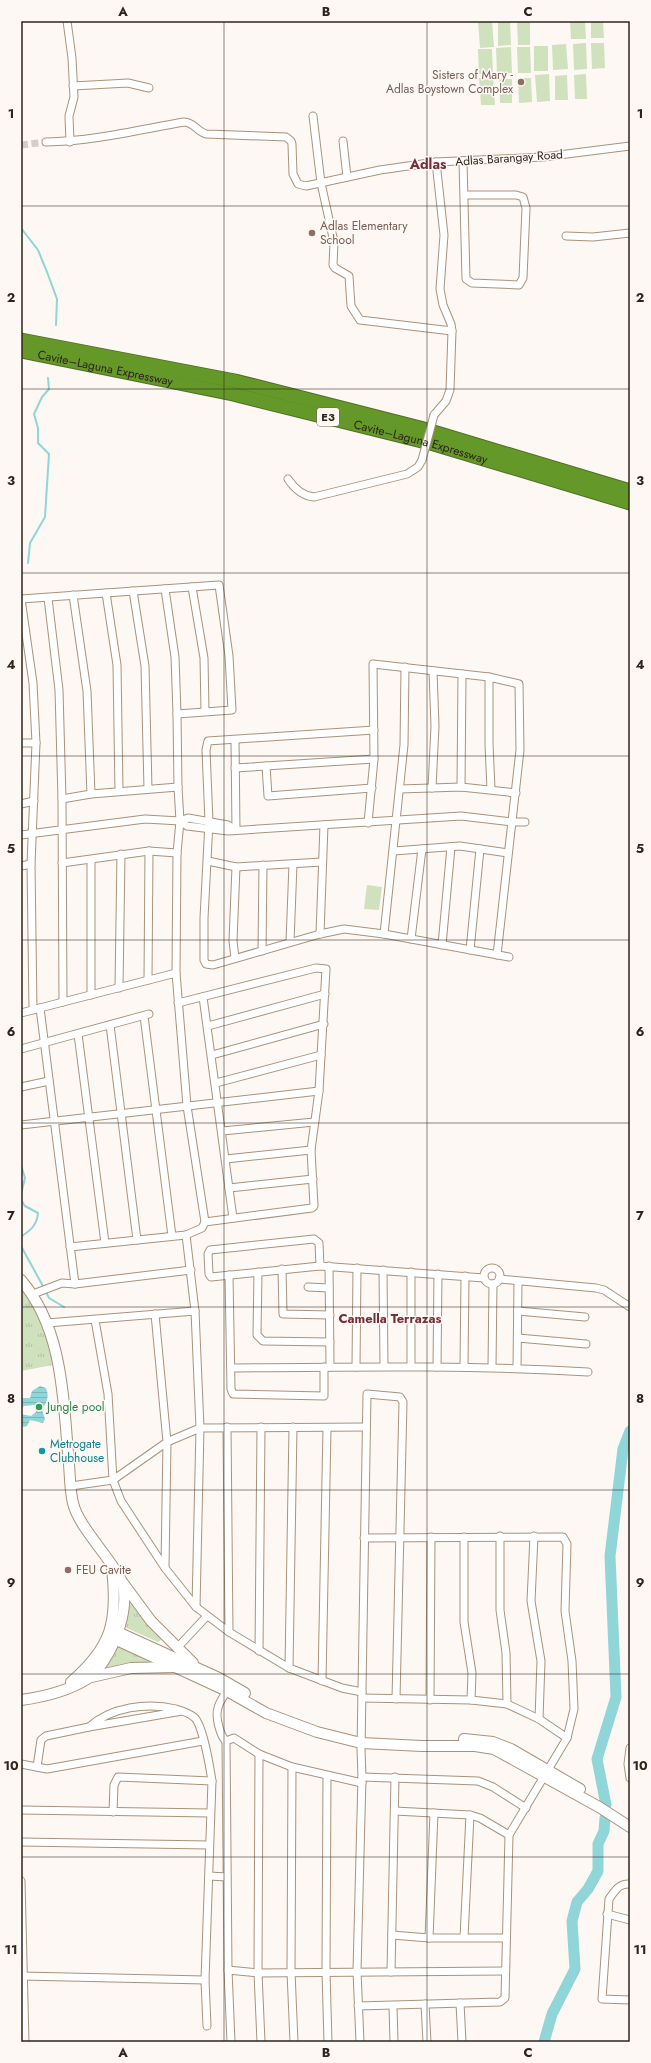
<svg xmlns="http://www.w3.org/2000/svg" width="651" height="2063" font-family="Jost,sans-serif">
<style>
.grass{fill:url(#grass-tufts)}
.pitch{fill:#d0e1be}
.water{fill:url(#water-rules)}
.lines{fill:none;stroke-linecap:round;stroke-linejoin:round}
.stream{stroke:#90d5d7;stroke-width:2}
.river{stroke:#90d5d7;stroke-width:11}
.street-tunnel{stroke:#d4cec9;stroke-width:7;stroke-dasharray:7 3.5;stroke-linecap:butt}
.street-casing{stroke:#a9927c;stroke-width:9}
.secondary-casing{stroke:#a9927c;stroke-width:12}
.highway-casing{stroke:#516f24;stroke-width:15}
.street{stroke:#fff;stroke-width:7}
.secondary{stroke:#fff;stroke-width:10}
.highway{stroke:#649828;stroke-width:13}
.street-bridge-casing{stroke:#a9927c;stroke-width:9;stroke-linecap:butt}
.street-bridge{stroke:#fff;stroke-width:7}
.grid{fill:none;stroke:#2e241c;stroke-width:1;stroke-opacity:0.55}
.education-dot{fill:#8d6e63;stroke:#fdf8f4;stroke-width:1.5}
.leisure-dot{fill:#2e9e5b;stroke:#fdf8f4;stroke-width:1.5}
.culture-dot{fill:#0f9aa8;stroke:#fdf8f4;stroke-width:1.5}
.labels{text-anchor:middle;stroke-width:3;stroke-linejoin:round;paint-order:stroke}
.shield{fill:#fdf8f4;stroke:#6c645d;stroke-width:1}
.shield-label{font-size:11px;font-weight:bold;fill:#2e241c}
.education-label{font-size:12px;fill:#785e54;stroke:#fdf8f4;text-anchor:start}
.street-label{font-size:12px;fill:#2e241c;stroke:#fdf8f4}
.leisure-label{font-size:12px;fill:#27864d;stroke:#fdf8f4;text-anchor:start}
.culture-label{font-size:12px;fill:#0d838f;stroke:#fdf8f4;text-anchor:start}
.neighbourhood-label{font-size:13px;font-weight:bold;fill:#762f39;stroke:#fdf8f4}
.quarter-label{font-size:14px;font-weight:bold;fill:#762f39;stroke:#fdf8f4}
.neatline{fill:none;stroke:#2e241c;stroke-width:1.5}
.grid-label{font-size:13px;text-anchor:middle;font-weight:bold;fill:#2e241c}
</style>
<defs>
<pattern id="grass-tufts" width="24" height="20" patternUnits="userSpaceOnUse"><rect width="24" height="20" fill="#d0e1be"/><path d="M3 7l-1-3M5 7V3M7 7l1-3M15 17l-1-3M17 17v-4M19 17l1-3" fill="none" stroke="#b3c1a3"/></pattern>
<pattern id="water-rules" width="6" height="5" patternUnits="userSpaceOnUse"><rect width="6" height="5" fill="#90d5d7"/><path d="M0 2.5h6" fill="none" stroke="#7cb7b8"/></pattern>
</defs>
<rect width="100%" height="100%" fill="#fdf8f4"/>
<g class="grass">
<path d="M 21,1289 C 40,1312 47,1337 53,1365 L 21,1371 Z"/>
<polygon points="128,1598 159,1635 161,1640 158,1642 122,1626"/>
<polygon points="119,1642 150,1660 147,1662 126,1663 105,1668 103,1665"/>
</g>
<g class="pitch">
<polygon points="478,21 492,21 494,47 480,48"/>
<polygon points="498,21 510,21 511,45 498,46"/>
<polygon points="517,21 530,21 530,45 518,45"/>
<polygon points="570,21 585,21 586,39 571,39"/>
<polygon points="591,21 603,21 604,38 591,38"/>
<polygon points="586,43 587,69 574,70 573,44"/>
<polygon points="591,43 604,43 605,68 592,69"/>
<polygon points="566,44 568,69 553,70 552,45"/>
<rect x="534" y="46" width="14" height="25"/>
<polygon points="511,47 512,73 497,74 496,48"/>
<polygon points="517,47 530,47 531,73 518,73"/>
<polygon points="478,49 492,49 493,74 479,74"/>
<polygon points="549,74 550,101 537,102 535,75"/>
<polygon points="586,74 587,99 575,99 574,75"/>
<polygon points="567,75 568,100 555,100 555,76"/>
<polygon points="493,77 495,105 481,105 479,78"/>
<polygon points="518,78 531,78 532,102 519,103"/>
<polygon points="499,79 512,79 512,103 500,103"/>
<polygon points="367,885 382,887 379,910 364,909"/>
</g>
<path class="water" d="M 40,1386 L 46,1388 C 50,1398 46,1402 42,1410 L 45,1419 L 43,1423 L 30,1420 L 27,1426 L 24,1427 L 21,1425 L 21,1414 L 31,1416 L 36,1412 L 34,1405 L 24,1406 L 21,1409 L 21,1398 L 30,1398 L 32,1391 Z"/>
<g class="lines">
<g class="stream">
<polyline points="21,228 38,250 47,272 57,299 56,325"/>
<polyline points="28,563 30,543 45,517 49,454 38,443 38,428 34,414 42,397 49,389 48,378"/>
<polyline points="21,1165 25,1178 21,1194"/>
<path d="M 21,1200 L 25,1206 L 38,1213 C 37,1225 31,1230 22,1236 L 21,1240"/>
<polyline points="21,1246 44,1288"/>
<polyline points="46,1292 49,1298 64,1307"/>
</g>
<g class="river">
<polyline points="606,1805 597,1759 616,1697 610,1556 623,1449 630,1431"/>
<polyline points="544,2042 552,2014 575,1969 572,1921 577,1902 588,1889 598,1871 598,1844 604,1831 605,1818"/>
</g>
<polyline class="street-tunnel" points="21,145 46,142"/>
<defs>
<g id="street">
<polyline points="67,21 72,58 74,97 69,116 70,142"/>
<polyline points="73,86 128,83 149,88"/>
<polyline points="313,116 321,183 334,242 333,265 335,268 349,276 351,306 360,320 452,331"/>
<polyline points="343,141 347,177"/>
<path d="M 46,142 C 93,141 138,130 184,122 C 194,122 196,131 206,134 L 286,137 L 291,141 L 292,144 L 293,174 L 298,184 L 306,186 L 380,170 L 436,162 L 543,157 L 630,146"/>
<polyline points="463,161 466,279 472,283 519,285 523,278 526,208 523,197 516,195 465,195"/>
<polyline points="566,236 593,237 630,233"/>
<polyline points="434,415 446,401 450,390 452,331 451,324 443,305 440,289 444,235 436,162"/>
<path d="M 288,479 C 294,488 303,496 314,497 L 407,474 L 418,467 L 422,460"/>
<polyline points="192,587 204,658 205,711"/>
<polyline points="165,589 175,657 177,714 178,787 180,821 177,853 176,973 187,1106 205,1222 202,1228 186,1235 195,1311"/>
<polyline points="133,591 145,666 148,789"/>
<polyline points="106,593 117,665 119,791"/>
<polyline points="73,595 87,691 91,794"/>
<polyline points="48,598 59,690 62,799 63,1002 176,973"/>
<polyline points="21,599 33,683 36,743 31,864 33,1010"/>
<polyline points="21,599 219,585 229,656 232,710 177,714"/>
<polyline points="489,677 489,744 491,789"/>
<polyline points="374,730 208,741 206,750 209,822 204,918 204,960 206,964 213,965 320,934 344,929 384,934 509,957"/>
<polyline points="235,740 236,830"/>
<polyline points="21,743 36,743"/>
<polyline points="266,766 268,796 372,788"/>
<polyline points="235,768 374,759"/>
<polyline points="461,787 462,674"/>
<polyline points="432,788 435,726 433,671"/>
<polyline points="400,789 461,787 516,793"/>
<polyline points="62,799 91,794 178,787"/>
<polyline points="21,804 34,801"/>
<polyline points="180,821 187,826 228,831 461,816 512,822 525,822"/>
<polyline points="368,823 374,759 373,664 489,677 519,684 520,750 497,955"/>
<polyline points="21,835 145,819 180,821 188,818 228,825 236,830"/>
<polyline points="394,851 460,846 508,853"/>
<polyline points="91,860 91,995"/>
<polyline points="208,861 236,867 322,862"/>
<polyline points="62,863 149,851 177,853"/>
<polyline points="21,866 31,864"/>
<polyline points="320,934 324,825"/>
<polyline points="384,934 404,745 405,667"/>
<polyline points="411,939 422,849"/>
<polyline points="290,942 293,864"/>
<polyline points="442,945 451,847"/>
<polyline points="470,950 480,849"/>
<polyline points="262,951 263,865"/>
<polyline points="235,958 233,941 236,867"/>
<polyline points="148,980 149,851"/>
<polyline points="119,988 121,854"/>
<polyline points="203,997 233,1218"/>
<polyline points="178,1003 316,968 326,969 319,1091 311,1150 314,1206 312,1208 205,1222"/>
<polyline points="40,1008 75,1284 191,1270"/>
<polyline points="21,1013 63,1002"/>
<polyline points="144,1016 172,1236"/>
<polyline points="110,1025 137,1240"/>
<polyline points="208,1026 325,994"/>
<polyline points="78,1034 105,1243"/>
<polyline points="21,1049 149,1014"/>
<polyline points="212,1055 324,1024"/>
<polyline points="216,1083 321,1055"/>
<polyline points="21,1087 49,1081"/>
<polyline points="21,1125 319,1091"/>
<polyline points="222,1131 314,1122"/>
<polyline points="226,1159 311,1150"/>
<polyline points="229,1188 313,1179"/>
<polyline points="70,1247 186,1235"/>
<polyline points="320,1266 319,1243 314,1239 210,1250 208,1254 209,1274 211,1277 320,1266 484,1278"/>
<polyline points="329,1266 330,1366"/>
<circle cx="492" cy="1276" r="8"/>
<polyline points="282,1269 283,1314 330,1315"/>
<polyline points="383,1270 384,1366"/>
<polyline points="258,1272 257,1335 263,1341 330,1342"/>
<polyline points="229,1275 231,1389 233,1394 324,1396 324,1367"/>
<polyline points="499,1279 596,1288 604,1290 630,1307"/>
<polyline points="308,1287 329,1288"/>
<polyline points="33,1294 62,1283 75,1284"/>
<polyline points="518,1311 585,1317"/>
<polyline points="155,1314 167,1442 165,1567"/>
<polyline points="95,1320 108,1394 113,1480 121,1501 165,1568 196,1607 229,1632 289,1668 342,1688 362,1692"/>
<polyline points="47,1323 195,1311 200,1428 196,1607"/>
<polyline points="518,1338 586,1344"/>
<polyline points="411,1366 411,1272"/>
<polyline points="356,1367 357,1268"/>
<polyline points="437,1367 438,1274"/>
<polyline points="464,1367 465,1276"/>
<polyline points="492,1367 493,1284"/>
<path d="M 232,1368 C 351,1367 469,1365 588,1372"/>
<polyline points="517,1368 518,1281"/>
<polyline points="227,1427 229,1632"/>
<polyline points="71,1486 113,1480 167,1442 200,1428 366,1427"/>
<polyline points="500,1536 500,1610 506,1653 507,1704"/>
<polyline points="534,1536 531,1601 541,1661 539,1719"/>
<polyline points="464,1537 464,1622 472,1673 471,1700"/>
<polyline points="177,1648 207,1616"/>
<polyline points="259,1651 261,1427"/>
<polyline points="289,1668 293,1427"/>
<polyline points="322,1681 327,1428"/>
<polyline points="362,1698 471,1700 507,1704 539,1719 567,1738"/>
<polyline points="430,1700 431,1537"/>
<path d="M 182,1711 L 89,1727 C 111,1707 147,1702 176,1709 C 183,1711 190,1713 195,1718 C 203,1727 210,1768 212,1781 L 205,1980 L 207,2026"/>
<polyline points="226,1741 228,1970 231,2042"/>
<polyline points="226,1741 234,1738 259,1754 292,1767 362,1783"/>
<path d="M 226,1741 C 220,1736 215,1716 218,1708 C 219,1702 224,1696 227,1691"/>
<polyline points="630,1748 628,1764 630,1778"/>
<polyline points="259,1754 258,1973 261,2042"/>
<polyline points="21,1764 47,1769 203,1741"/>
<polyline points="37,1767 41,1740 46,1736 89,1727"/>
<polyline points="292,1767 291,1972 294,2042"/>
<polyline points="327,1776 326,1972 328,2042"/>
<polyline points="362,1777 478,1781 493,1787 526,1808"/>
<polyline points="21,1810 210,1813"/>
<polyline points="395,1811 470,1815 480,1818 509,1835"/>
<polyline points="113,1812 114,1785 118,1777 212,1781"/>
<polyline points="21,1842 209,1845"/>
<polyline points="209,1876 227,1877"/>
<polyline points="21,1881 25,2042"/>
<path d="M 630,1884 C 619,1883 615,1891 609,1899 L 602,1999 L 630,2000"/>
<polyline points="607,1914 630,1920"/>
<polyline points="392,1935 429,1938 506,1938"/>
<polyline points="464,1937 470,1815"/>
<polyline points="429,1938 434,1813"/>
<polyline points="228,1970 258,1973 505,1971"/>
<polyline points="391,1972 395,1777"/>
<polyline points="21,1976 205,1980"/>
<polyline points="460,2003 462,2042"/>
<polyline points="425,2004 427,2042"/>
<polyline points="358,2006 500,2002 505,1998 509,1835 567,1738 574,1709 572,1661 565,1611 567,1544 563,1537 364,1538"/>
<polyline points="393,2006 394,2042"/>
<polyline points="360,2042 357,1971 362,1777 361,1749 367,1394 400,1397 403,1402 396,1699"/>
</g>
<g id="secondary">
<path d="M 21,1280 C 64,1330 63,1401 69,1464 C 70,1477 70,1491 73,1503 C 78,1526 110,1557 121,1580 C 133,1607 110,1664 87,1679 C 68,1691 43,1697 21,1700"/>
<polyline points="123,1583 151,1621 193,1663"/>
<polyline points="111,1629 219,1678 245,1693"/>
<polyline points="108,1636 227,1691 266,1713 317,1732 361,1743 422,1746 475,1746 494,1749 599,1807 630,1827"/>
<polyline points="87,1678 131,1668 174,1667"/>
<path d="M 71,1682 C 112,1647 118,1621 112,1569"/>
<polyline points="464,1739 493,1742 511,1749 580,1789"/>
</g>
<g id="highway">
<polyline points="21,340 235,381 420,428 630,491"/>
<path id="s1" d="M 21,351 L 233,394 L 434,444 L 630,503"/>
</g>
</defs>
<use href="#street" class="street-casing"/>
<use href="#secondary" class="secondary-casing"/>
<use href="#highway" class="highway-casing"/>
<use href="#street" class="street"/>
<use href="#secondary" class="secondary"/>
<use href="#highway" class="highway"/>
<defs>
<polyline id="street-bridge" points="422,460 434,415"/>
</defs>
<use href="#street-bridge" class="street-bridge-casing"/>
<use href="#street-bridge" class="street-bridge"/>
</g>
<path class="grid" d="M 224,21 L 224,2042M 427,21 L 427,2042M 21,206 L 630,206M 21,389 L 630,389M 21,573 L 630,573M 21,756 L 630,756M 21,940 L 630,940M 21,1123 L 630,1123M 21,1307 L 630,1307M 21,1490 L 630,1490M 21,1674 L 630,1674M 21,1857 L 630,1857"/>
<g class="education-dot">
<circle cx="521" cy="82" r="4"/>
<circle cx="312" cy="233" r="4"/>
<circle cx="68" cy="1570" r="4"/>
</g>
<circle class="leisure-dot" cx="39" cy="1407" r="4"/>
<circle class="culture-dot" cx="42" cy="1451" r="4"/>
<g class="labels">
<rect class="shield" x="317" y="408" width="22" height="18" rx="3"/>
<g class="shield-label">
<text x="328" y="421">E3</text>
</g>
<g class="education-label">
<text x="513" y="79" text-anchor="end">Sisters of Mary -<tspan x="513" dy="14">Adlas Boystown Complex</tspan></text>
<text x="320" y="230">Adlas Elementary<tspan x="320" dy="14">School</tspan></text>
<text x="76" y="1574">FEU Cavite</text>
</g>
<g class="street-label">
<text transform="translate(509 158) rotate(-4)" y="4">Adlas Barangay Road</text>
<text dy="4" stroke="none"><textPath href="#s1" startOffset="86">Cavite–Laguna Expressway</textPath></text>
<text dy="4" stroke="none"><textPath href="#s1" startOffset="410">Cavite–Laguna Expressway</textPath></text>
</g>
<g class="leisure-label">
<text x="47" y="1411">Jungle pool</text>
</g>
<g class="culture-label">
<text x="50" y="1448">Metrogate<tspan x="50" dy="14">Clubhouse</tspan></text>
</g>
<g class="neighbourhood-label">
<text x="390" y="1323">Camella Terrazas</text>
</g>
<g class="quarter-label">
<text x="428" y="169">Adlas</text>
</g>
</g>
<rect width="651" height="2063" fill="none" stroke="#fdf8f4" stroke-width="44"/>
<rect x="22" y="22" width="607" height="2019" class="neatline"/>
<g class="grid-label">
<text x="123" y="16">A</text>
<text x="326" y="16">B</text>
<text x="528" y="16">C</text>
<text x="11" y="118">1</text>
<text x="640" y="118">1</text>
<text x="11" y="302">2</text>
<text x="640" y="302">2</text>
<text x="11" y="485">3</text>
<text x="640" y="485">3</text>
<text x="11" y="669">4</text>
<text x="640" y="669">4</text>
<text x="11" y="853">5</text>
<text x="640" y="853">5</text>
<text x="11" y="1036">6</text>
<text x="640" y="1036">6</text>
<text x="11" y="1220">7</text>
<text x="640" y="1220">7</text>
<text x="11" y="1403">8</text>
<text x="640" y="1403">8</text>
<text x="11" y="1587">9</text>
<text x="640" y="1587">9</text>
<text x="11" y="1770">10</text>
<text x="640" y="1770">10</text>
<text x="11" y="1954">11</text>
<text x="640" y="1954">11</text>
<text x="123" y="2057">A</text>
<text x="326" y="2057">B</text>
<text x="528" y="2057">C</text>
</g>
</svg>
